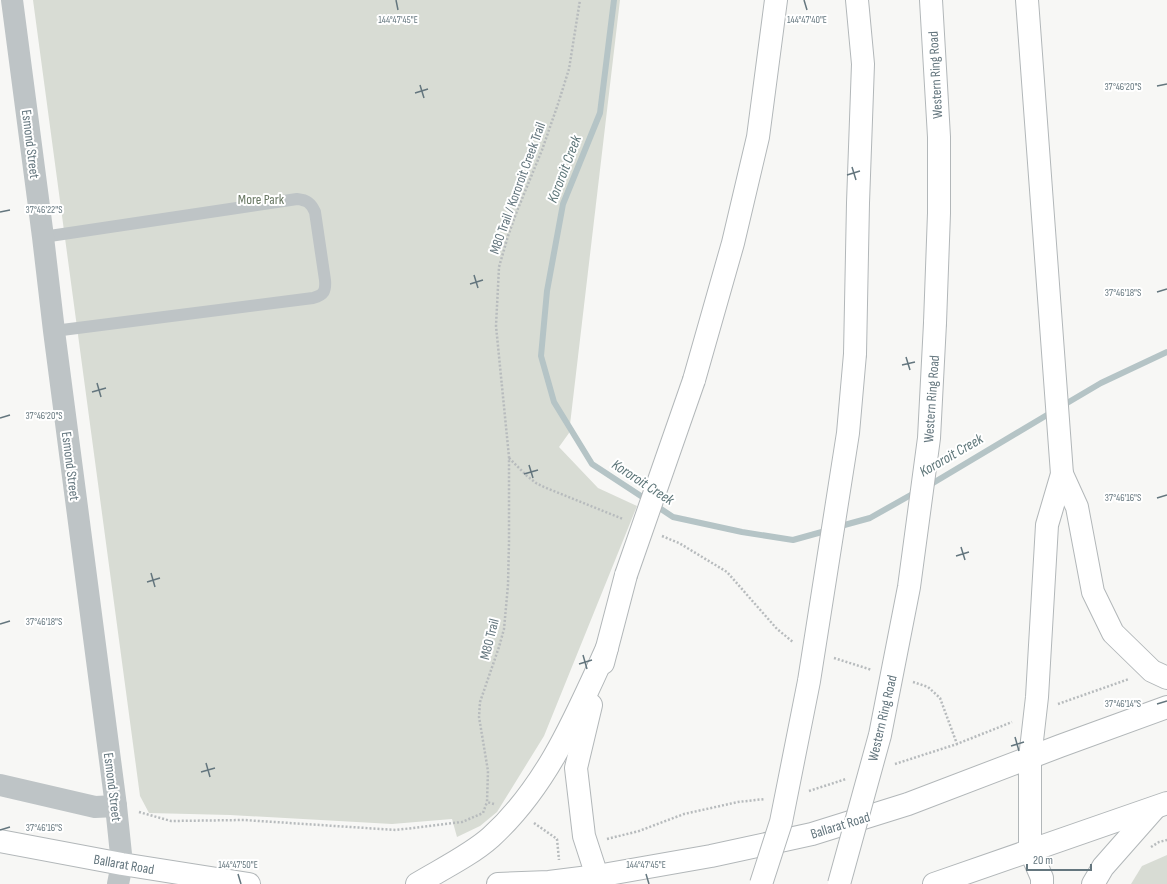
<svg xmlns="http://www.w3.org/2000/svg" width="1167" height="884" font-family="'Sofia Sans Condensed',sans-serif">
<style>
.green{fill:#d8dcd4}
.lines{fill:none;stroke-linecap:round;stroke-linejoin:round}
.stream{stroke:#b5c4c6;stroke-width:6}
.trunk-casing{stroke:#b2b7b9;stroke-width:24}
.motorway-casing{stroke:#b2b7b9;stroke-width:24}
.path{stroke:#b7bbbd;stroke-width:2.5;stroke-dasharray:2 2;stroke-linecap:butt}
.service{stroke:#bec4c6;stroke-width:12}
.minor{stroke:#bec4c6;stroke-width:22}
.trunk{stroke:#fff;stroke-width:22}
.motorway{stroke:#fff;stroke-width:22}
.motorway-bridge-casing{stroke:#b2b7b9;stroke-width:24;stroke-linecap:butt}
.motorway-bridge{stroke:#fff;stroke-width:22}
.ticks{fill:none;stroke:#64767e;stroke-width:1.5}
.labels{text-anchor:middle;stroke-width:4;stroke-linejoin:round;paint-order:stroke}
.street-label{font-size:14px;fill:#64767e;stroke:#fff}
.park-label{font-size:14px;fill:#687762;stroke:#fff}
.water-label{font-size:15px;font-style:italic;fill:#5e7679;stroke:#fff}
.ticks-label{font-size:10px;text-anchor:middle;fill:#64767e;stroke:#fff;stroke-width:4;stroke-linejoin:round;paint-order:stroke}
</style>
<rect width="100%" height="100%" fill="#f7f7f5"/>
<g class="green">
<polygon points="33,0 620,0 569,433 559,447 598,488 637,506 544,736 497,812 480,826 457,837 452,819 392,824 230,815 149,813 140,796"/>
<polygon points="1167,855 1167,884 1131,884 1142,866"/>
</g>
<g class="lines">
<g class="stream">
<polyline points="614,0 600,113 563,204 547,291 541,356 554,402 592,464 647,500"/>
<polyline points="1062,406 1101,383 1167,352"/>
<polyline points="928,486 1052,412"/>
<polyline points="655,505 673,517 742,532 793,540 829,530"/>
<polyline points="837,527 870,518 916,492"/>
</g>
<defs>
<g id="trunk">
<polyline points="1030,758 1030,850"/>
<polyline points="0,841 122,864 249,884"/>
<polyline points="498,884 549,882 597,876 711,856 812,834 908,804 1060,746 1167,707"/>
<polyline points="934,884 1167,803"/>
</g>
<g id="motorway">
<polyline points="931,0 939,137 939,213 935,323"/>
<polyline points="1027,0 1062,474 1047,525 1037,697 1030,758"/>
<polyline points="855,354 858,203 863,64 857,0"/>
<polyline points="694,380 733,243 758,137 776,0"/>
<polyline points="1062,474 1077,507 1093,592 1113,633 1152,671 1167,678"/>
<polyline points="603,663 626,575"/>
<polyline points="591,705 576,768 584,836 597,876"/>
<polyline points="1030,850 1042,878 1042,884"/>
<path d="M 417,884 C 440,870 471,855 491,837 C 547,786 576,716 607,648"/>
<polyline points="1093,884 1103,867 1155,808"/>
</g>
</defs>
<use href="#trunk" class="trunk-casing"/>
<use href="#motorway" class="motorway-casing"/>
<g class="path">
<polyline points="509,458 527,476 536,483 544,487 623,519"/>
<polyline points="662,536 679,543 727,572 777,629 793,642"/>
<polyline points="834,658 872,670"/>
<polyline points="913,682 928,687 940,698 957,744 1012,722"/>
<polyline points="1058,704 1129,679"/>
<polyline points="895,764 957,744"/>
<polyline points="809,791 846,779"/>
<polyline points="494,804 487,802 488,771 479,717 480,702 499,647 504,629 508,585 509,542 509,457 496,326 499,267 508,236 517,211 542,150 558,104 569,69 580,0"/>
<polyline points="139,812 171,821 244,820 396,830 462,822 483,813 487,802"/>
<polyline points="534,823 557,839 559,860"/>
<polyline points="607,839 639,831 684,814 738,802 765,799"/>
<polyline points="1151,847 1159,842 1167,840"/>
</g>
<path class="service" d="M 43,237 L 297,199 C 307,200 311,203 315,212 L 325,280 C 326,291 324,295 313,298 L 54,331"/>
<g class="minor">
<polyline points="12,0 43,237 54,331 116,806 122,864 118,884"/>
<polyline points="0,785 95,807 116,806"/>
</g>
<use href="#trunk" class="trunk"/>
<use href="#motorway" class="motorway"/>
<defs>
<g id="motorway-bridge">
<polyline points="626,575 694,380"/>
<polyline points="761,884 781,822 809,681 848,433 855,354"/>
<polyline points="839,884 880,735 909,587 929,438 935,323"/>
</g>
</defs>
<use href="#motorway-bridge" class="motorway-bridge-casing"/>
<use href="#motorway-bridge" class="motorway-bridge"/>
</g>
<path class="ticks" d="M 396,0 L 398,10M 804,0 L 807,10M 420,85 L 424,98M 1157,86 L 1167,84M 415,93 L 428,89M 852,167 L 856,180M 847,175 L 860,171M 0,212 L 10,210M 474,275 L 478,288M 470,284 L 483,280M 1157,292 L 1167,289M 906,357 L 910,370M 902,365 L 915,362M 97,383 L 101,397M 92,392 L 106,388M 0,418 L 10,415M 529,465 L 533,478M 524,474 L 538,470M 1157,498 L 1167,495M 961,547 L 965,560M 956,556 L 969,552M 151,573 L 155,587M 147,582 L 160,578M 0,624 L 10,621M 583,655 L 587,669M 579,664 L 592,660M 1157,704 L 1167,701M 1015,737 L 1019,751M 1011,746 L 1024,742M 206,763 L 210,777M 201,772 L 215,768M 0,830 L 10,827M 238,874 L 241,884M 646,874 L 649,884"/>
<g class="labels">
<g class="street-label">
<text transform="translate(935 75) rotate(-93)" y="5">Western Ring Road</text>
<text transform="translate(31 144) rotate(83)" y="5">Esmond Street</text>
<text transform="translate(517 188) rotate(-70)" y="5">M80 Trail / Kororoit Creek Trail</text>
<text transform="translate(931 399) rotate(-86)" y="5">Western Ring Road</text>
<text transform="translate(71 466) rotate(83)" y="5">Esmond Street</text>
<text transform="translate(489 639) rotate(-76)" y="5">M80 Trail</text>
<text transform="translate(882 718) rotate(-77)" y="5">Western Ring Road</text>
<text transform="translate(113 787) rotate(83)" y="5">Esmond Street</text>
<text transform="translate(840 825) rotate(-17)" y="5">Ballarat Road</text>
<text transform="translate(124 864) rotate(10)" y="5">Ballarat Road</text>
</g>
<g class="park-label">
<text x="261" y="204">More Park</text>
</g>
<g class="water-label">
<text transform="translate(564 169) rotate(-69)" y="5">Kororoit Creek</text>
<text transform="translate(951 455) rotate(-30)" y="5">Kororoit Creek</text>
<text transform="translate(643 482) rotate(33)" y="5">Kororoit Creek</text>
</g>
</g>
<g class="ticks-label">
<text x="398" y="23">144°47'45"E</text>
<text x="807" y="23">144°47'40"E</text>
<text x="1123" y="90">37°46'20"S</text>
<text x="44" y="213">37°46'22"S</text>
<text x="1123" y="296">37°46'18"S</text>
<text x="44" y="419">37°46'20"S</text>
<text x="1123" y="501">37°46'16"S</text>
<text x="44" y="625">37°46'18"S</text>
<text x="1123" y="707">37°46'14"S</text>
<text x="44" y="831">37°46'16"S</text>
<text x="238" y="868">144°47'50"E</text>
<text x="646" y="868">144°47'45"E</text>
</g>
<path d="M1027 864v6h64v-6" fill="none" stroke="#64767e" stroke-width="2"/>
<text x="1033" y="864" font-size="12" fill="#64767e" stroke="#ffffff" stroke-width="3" paint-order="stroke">20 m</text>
</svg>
